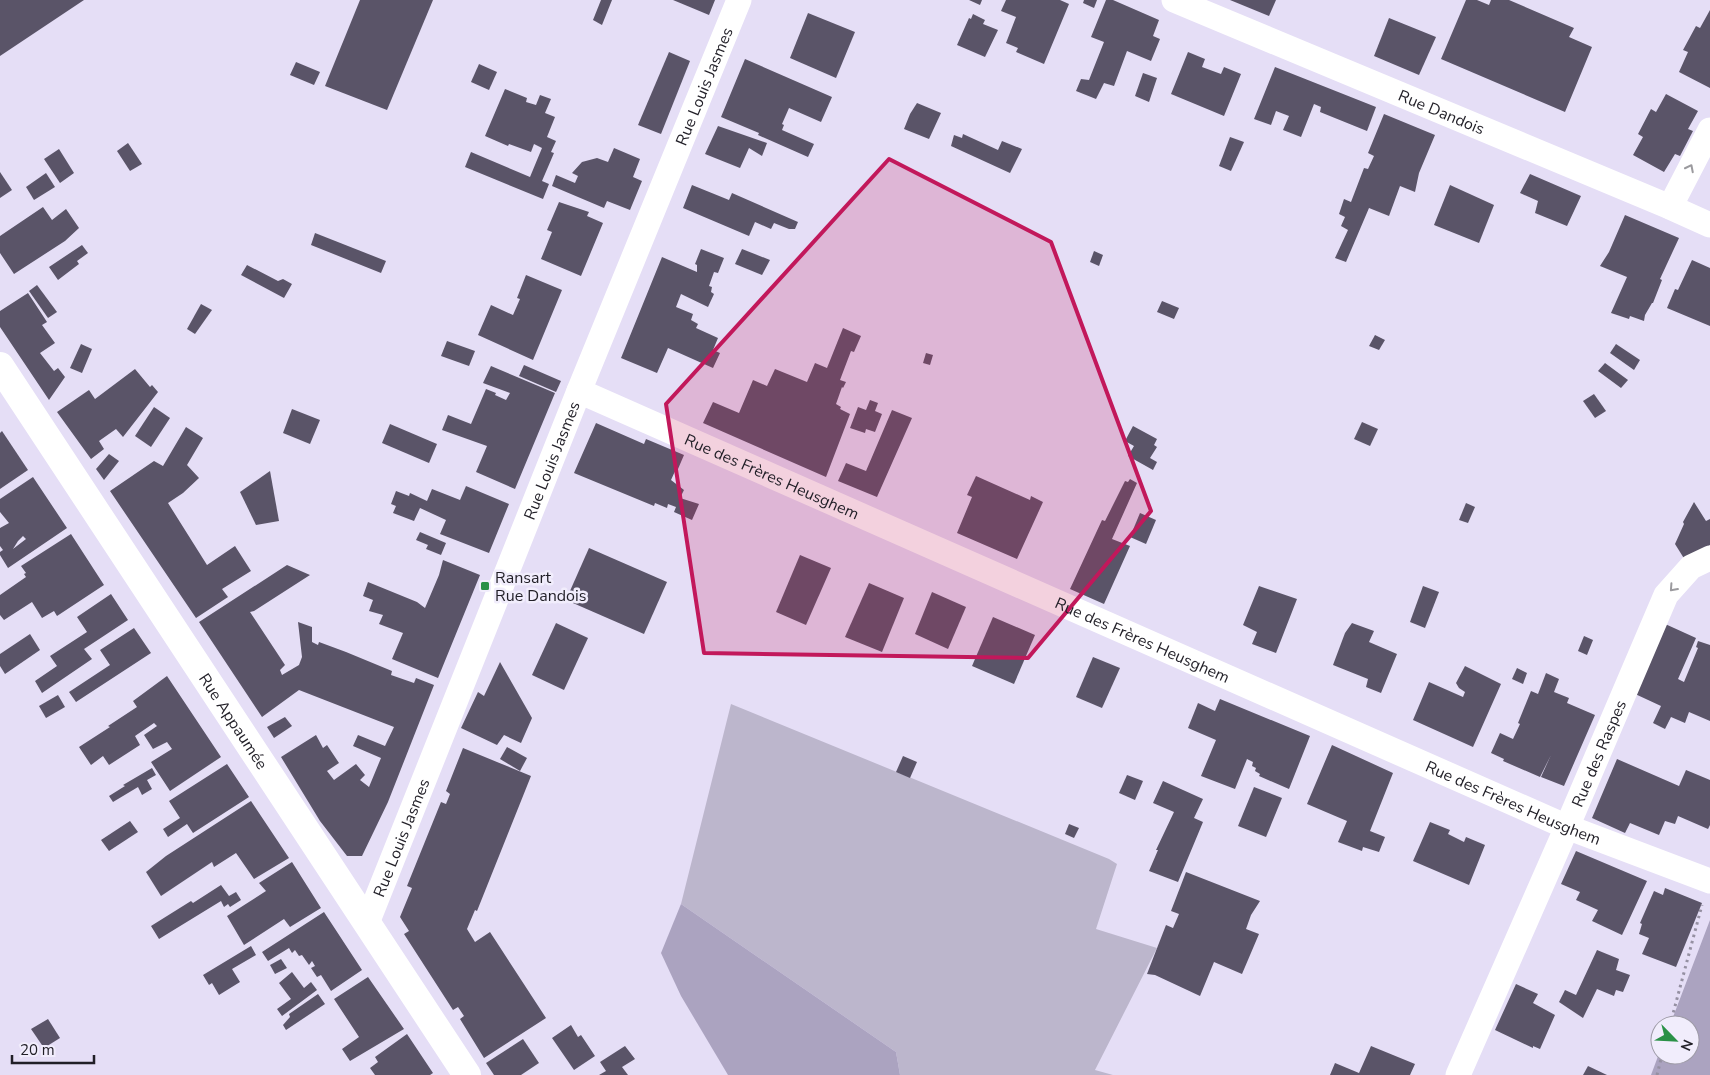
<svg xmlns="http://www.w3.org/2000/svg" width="1710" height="1075" font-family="'Nunito Sans',sans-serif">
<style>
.green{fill:#bcb6cc}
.forest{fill:#aba3c0}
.building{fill:#5a5468;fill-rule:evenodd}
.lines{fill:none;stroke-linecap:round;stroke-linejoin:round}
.path{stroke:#9590a2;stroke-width:3;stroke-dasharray:2.5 4;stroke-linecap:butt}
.minor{stroke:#fff;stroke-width:25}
.tertiary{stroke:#fff;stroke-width:28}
.oneway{stroke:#9b9a9e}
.marked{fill:#c2185b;fill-opacity:0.2;stroke:#c2185b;stroke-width:4;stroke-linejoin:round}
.poi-dot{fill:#2a9147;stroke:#f1edfc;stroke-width:2}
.labels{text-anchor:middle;stroke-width:5;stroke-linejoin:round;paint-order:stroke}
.street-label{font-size:16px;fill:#211f27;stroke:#f1edfc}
.poi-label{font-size:16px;fill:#211f27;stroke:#f1edfc;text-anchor:start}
</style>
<rect width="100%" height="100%" fill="#e5def6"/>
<polygon class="green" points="731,704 1109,859 1117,864 1096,929 1157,948 1095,1070 1113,1075 900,1075 896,1052 681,904"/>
<g class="forest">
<polygon points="681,904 896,1052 900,1075 728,1075 681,996 661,953"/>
<polygon points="1710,920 1710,1075 1651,1075 1660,1051 1660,1055 1690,1055 1690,1025 1670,1025"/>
</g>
<g class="building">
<polygon points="0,0 84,0 0,56"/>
<polygon points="360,0 433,0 387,110 325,86"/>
<polygon points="601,0 612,0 602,25 593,20"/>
<polygon points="673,0 715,0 709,15"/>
<polygon points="969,0 982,0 980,5"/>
<polygon points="1006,0 1060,0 1069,4 1044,64 1016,52 1018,48 1006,43 1016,17 1001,11"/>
<polygon points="1084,0 1097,0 1094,8 1083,3"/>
<polygon points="1106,0 1113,0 1159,20 1153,36 1160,39 1151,61 1127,51 1114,86 1104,83 1096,99 1076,91 1081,79 1089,80 1104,42 1091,37"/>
<polygon points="1230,0 1276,0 1269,16"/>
<polygon points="1466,0 1477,0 1489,5 1491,0 1509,0 1574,28 1569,37 1592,47 1565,112 1441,59"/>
<polygon points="1710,10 1710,88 1679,72 1688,52 1683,50 1696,26 1700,28"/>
<polygon points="808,13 855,32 836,78 790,58"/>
<polygon points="973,14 985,20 983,24 998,30 985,57 957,45 969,18 971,19"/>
<polygon points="1389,18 1436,37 1419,75 1374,56"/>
<polygon points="669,52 690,61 661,134 638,125"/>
<polygon points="1188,52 1205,59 1202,67 1221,74 1224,67 1241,74 1224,116 1171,94"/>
<polygon points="745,59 832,97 821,122 789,108 782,124 784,125 782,130 814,144 808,157 758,135 759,133 721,117"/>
<polygon points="296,62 320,72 314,85 290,75"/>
<polygon points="479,64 497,72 489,90 471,82"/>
<polygon points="1275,67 1376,107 1367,131 1320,112 1321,107 1314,104 1301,137 1283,130 1289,116 1276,111 1271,125 1254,119"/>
<polygon points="1143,73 1157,78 1149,102 1135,96"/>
<polygon points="505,89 527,98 526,102 536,105 540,95 551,99 545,113 555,117 547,137 556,141 551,152 554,153 542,181 549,184 543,199 465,167 471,152 530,177 542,148 534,144 531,152 509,144 508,146 485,136"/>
<polygon points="1666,94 1698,111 1688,129 1693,131 1680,156 1675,154 1664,172 1633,155 1643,137 1638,134 1651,109 1656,112"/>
<polygon points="917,103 941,113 929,139 904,129 910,114"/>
<polygon points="1384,114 1435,135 1419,173 1415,192 1400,186 1389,216 1369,208 1346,262 1335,258 1348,230 1341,226 1345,217 1339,214 1344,199 1351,202 1364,168 1368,169 1374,156 1368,153"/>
<polygon points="718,126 767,143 762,156 749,148 740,168 705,154"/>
<polygon points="963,134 998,150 1002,141 1022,149 1010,173 951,146 954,135 962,138"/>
<polygon points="1230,137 1244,142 1231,171 1219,166"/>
<polygon points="128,143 142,164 130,171 117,151"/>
<polygon points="614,148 640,159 633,177 642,181 630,210 607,201 604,208 552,186 556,175 575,183 578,176 572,173 582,162 597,158 608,162"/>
<polygon points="59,149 74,173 60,183 44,159"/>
<polygon points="0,172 12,190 0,198"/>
<polygon points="46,173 55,187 34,200 26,187"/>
<polygon points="1530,174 1581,196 1567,226 1535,213 1538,201 1520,193"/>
<polygon points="692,185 729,200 732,193 798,222 795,229 789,229 774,223 771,229 755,222 749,236 683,208"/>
<polygon points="1450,185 1494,205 1479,243 1434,225"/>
<polygon points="559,202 589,212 587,216 603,223 581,276 541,259 552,232 547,230"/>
<polygon points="43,207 52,220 66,209 79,228 65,241 14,274 0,253 0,236"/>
<polygon points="1625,215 1679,238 1660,279 1662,280 1653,303 1652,303 1645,315 1644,321 1630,316 1629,319 1611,313 1627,277 1600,266 1609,252"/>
<polygon points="315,233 386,261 381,273 311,245"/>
<polygon points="82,245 88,253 77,261 79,264 58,280 49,267"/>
<polygon points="701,249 724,258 718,273 714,272 709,286 712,287 711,292 714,294 708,307 681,294 676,307 693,314 691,320 698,324 696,328 718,338 713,350 720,353 713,368 668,348 657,373 621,358 662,257 697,272 697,265 695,264"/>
<polygon points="742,249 770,260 762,275 735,264"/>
<polygon points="1094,251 1103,255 1099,266 1090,262"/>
<polygon points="1692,260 1710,268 1710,326 1667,308 1675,289 1678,290"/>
<polygon points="247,265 278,281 283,279 292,284 284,298 241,275"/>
<polygon points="526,275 562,290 533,360 478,335 491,305 513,315 520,299 517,298"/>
<polygon points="37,285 57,312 48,318 29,291"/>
<polygon points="28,293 47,322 42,325 55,343 40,353 54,371 58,368 65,377 49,400 0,327 0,311"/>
<polygon points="1162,301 1179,308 1174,319 1157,312"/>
<polygon points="201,304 212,310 195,334 187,329"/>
<polygon points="843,328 861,336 854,352 851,351 840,380 846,382 843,388 842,387 836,404 841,407 840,409 850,414 826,477 703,423 713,402 739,413 753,380 767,386 775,369 807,382 815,363 827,368"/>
<polygon points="1375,335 1385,340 1379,350 1369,346"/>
<polygon points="447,341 475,351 469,366 441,356"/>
<polygon points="81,344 92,349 82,373 70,368"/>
<polygon points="1616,344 1640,360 1634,370 1610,353"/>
<polygon points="926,353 933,355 930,365 923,363"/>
<polygon points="1605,363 1628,380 1621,388 1598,371"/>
<polygon points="524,365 561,381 556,392 519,376"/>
<polygon points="491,366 555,393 515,489 476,472 487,446 442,430 448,415 471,424 486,389 496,393 495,395 506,400 510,393 483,383"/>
<polygon points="135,369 150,387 152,385 158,392 123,437 116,429 99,441 104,449 91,459 57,412 89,390 95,399"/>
<polygon points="1594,394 1606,411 1595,418 1583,401"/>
<polygon points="870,400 878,403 875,411 882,414 875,432 866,429 865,433 850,428 858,407 866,410"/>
<polygon points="154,407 170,418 151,447 135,436"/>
<polygon points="292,409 320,420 310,444 283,433"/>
<polygon points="892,410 912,418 877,497 838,481 846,463 866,471"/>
<polygon points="1362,422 1378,429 1370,446 1354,439"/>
<polygon points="596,423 644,444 646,439 684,455 678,469 676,469 671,480 684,490 680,498 699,504 692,520 674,512 676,507 668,504 667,508 655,503 654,506 574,473"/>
<polygon points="390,424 437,444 429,463 382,443"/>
<polygon points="1133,426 1157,439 1154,445 1157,447 1150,458 1157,462 1153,470 1128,456 1134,446 1125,441"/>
<polygon points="186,427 203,438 187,465 199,478 183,493 168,503 207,565 235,546 251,571 222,589 228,597 196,618 110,491 154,461 163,466"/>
<polygon points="2,431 28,470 0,489 0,433"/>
<polygon points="109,454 119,461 104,480 96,469"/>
<polygon points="270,471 279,521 256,525 240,492"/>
<polygon points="976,476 1030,500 1031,496 1043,502 1017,559 957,533 972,497 967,495"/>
<path d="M 33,477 L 67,528 L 8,568 L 0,555 L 0,552 L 3,550 L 0,546 L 0,528 L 9,523 L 0,512 L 0,499 ZM 23,536 L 26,539 L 13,549 L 18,541 Z"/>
<polygon points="1130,479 1137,483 1112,539 1130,546 1104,604 1070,589 1102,520 1105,521 1125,481 1128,482"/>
<polygon points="466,486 509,504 489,553 440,534 446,520 420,508 414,521 393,513 396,506 391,504 396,491 409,496 410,493 427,501 432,489 460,500"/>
<polygon points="1694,502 1706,521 1710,519 1710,545 1685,560 1675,544 1684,524 1683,522"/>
<polygon points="1466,503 1475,507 1468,523 1459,520"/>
<polygon points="1140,513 1156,520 1146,544 1130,537"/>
<polygon points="420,532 446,543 441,555 426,549 428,545 416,540"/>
<polygon points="71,534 104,585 57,616 54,611 42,618 32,602 4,620 0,615 0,595 26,577 24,574 26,573 21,566"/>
<polygon points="589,548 667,582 644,634 566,600"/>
<polygon points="800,555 831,568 806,625 776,612"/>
<polygon points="443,560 480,575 438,678 392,659 403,633 379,624 383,615 369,611 373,600 363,596 368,582 417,602 425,608 439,575"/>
<polygon points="287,565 310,575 254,611 250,612 285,665 280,670 282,675 299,665 302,657 298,622 312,627 312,642 318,645 319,642 346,652 392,671 391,675 414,683 416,678 434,685 388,802 362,856 347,856 320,821 281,757 316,735 323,748 327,745 339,763 327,771 334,780 356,764 365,775 360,780 369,787 381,758 353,746 358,735 385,746 394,727 299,690 262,717 199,622"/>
<polygon points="869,583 904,598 882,652 845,637"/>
<polygon points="1259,586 1297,599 1276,653 1252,644 1257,632 1243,625"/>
<polygon points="1423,586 1439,592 1425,628 1410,622"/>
<polygon points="932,592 966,607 948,649 915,634"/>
<polygon points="111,594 128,620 84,649 92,659 42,693 35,681 57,666 50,656 87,632 77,617"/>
<polygon points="993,617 1035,635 1014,684 972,666"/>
<polygon points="556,623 588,638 564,690 532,675"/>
<polygon points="1352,623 1374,631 1369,642 1397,654 1381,693 1366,687 1368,679 1333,665 1345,633"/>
<polygon points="1663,623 1696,638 1678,679 1684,682 1698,648 1696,647 1698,641 1710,645 1710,721 1689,712 1685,723 1671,717 1665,729 1653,723 1661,706 1633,693"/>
<polygon points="134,628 151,653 76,702 69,692 110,665 100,650"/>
<polygon points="30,634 40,650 5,674 0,666 0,654"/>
<polygon points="1584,636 1593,640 1587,655 1578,651"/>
<polygon points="1093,657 1120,668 1102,708 1076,697"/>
<polygon points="500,662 532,718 521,743 504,735 497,745 461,728 478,692 484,696"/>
<polygon points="1465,666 1501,684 1473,747 1413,720 1429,682 1463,697 1465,692 1459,688 1456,683"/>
<polygon points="1517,668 1527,673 1523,684 1512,679"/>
<polygon points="1546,673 1559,679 1554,692 1569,698 1567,703 1595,715 1564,786 1541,777 1551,755 1540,777 1503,761 1504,759 1491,753 1500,733 1513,739 1520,724 1518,723 1531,691 1538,694"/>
<polygon points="167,676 221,757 170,791 151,762 172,749 167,742 153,749 144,735 157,726 154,723 135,736 140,745 109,765 103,756 91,765 79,747 110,727 108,726 137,707 133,701"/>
<polygon points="58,695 65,707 46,718 39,706"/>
<polygon points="1220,699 1310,736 1289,789 1259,776 1260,774 1255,771 1256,768 1252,766 1253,762 1247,759 1235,789 1201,776 1216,740 1188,728 1198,703 1215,711"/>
<polygon points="285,717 292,726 274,738 267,727"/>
<polygon points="1332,745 1393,773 1370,831 1385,837 1379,852 1363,847 1362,851 1338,842 1347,821 1307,804"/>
<polygon points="507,747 527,758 520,771 500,759"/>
<polygon points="463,748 531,776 477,911 475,910 467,929 475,942 490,932 546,1018 484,1058 460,1019 464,1016 458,1007 453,1010 404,934 409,931 400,917 412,888 407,886 441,802 446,804 450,794 446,791"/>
<polygon points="903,756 917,762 910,778 896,772"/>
<polygon points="1617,759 1679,786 1686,770 1710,780 1710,825 1708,829 1678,816 1675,824 1665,821 1659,835 1630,823 1625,833 1592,818"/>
<polygon points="227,764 249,797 193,833 187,824 168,837 163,829 180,818 169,801"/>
<polygon points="152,768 156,775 147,780 152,789 142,795 138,787 113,802 109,796 125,786 123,785"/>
<polygon points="1127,775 1143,781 1135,800 1119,793"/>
<polygon points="1163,781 1203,799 1194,818 1203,822 1178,882 1149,871 1158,850 1156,850 1174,812 1153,803"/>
<polygon points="1254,787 1282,798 1266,837 1238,826"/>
<polygon points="251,801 289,858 254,879 236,853 214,867 212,862 161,896 146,872 166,856"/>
<polygon points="130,821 138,832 109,851 101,840"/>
<polygon points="1430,822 1450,830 1448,834 1464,842 1466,837 1485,845 1469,885 1413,861"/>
<polygon points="1069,824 1079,828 1074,838 1065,834"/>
<polygon points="1576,851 1647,881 1622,935 1592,921 1598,910 1576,900 1580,892 1561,884"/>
<polygon points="292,862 321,908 290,927 284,919 244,945 227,916 266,891 259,883"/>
<polygon points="1186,872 1260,901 1251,915 1246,929 1259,934 1242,974 1214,962 1200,996 1155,975 1147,974 1166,925 1173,928 1179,914 1171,911"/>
<polygon points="221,885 229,896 236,892 241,900 230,907 228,904 224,907 221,901 159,939 151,926 191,901 193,903"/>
<polygon points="1665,888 1702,903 1676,967 1642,954 1649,938 1639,934 1642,924 1640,923 1654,891 1663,895"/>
<polygon points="324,912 362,970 331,991 321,975 317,977 311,968 315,966 312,961 309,965 302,955 299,956 295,950 292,953 289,948 268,961 262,952"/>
<polygon points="251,946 256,955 232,969 240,982 219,995 212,983 209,985 203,975"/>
<polygon points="1597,950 1619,959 1616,970 1630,975 1623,992 1616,990 1614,996 1597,989 1583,1018 1559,1002 1565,990 1576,995"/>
<polygon points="281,959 287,968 275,974 270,965"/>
<polygon points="292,972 304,988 311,982 317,990 282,1016 277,1009 291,999 279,983"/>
<polygon points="368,977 404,1029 350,1061 342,1049 359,1037 334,999"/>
<polygon points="1516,984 1538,994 1533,1003 1555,1015 1540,1049 1533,1046 1533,1048 1495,1030"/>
<polygon points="318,994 325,1004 286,1030 283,1025 290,1017 289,1014"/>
<polygon points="48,1019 60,1038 44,1048 31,1029"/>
<polygon points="571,1025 578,1037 581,1035 595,1056 574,1070 552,1038"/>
<polygon points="407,1034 433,1073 430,1075 375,1075 370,1068 378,1062 375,1057"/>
<polygon points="523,1039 539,1063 521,1075 494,1075 486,1063"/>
<polygon points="625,1046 635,1059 622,1067 628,1075 599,1075 606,1071 600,1062"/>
<polygon points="1371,1046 1415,1064 1410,1075 1330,1075 1335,1063 1359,1073"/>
<polygon points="1588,1066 1607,1075 1583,1075"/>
</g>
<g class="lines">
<g class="path">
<polyline points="1670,1025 1702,905"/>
<polyline points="1657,1075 1662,1055"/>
</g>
<g class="minor">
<path id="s1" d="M 1174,0 L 1670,207 L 1710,225"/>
<polyline points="1670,207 1710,130"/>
<path id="s2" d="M 579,391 L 1567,827 L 1710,881"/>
<path id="s3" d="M 367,923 L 579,391 L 739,0"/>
<path id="s4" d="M 1458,1075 L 1567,827 L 1666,595 L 1691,567 L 1710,558"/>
</g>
<path class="tertiary" id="s5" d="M 0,366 L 467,1075"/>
</g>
<defs><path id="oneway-chevron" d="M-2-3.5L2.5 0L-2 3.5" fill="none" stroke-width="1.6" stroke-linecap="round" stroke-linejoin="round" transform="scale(1.25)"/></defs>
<g class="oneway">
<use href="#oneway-chevron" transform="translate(1690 168) rotate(-63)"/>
<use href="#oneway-chevron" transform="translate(1673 588) rotate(132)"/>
</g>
<path class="marked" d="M 889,159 L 1051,242 L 1151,511 L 1028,658 L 704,653 L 666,404 Z"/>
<rect class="poi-dot" x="480" y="581" width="10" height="10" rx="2.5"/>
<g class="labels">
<g class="street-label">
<text dy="6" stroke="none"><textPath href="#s3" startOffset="902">Rue Louis Jasmes</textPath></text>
<text dy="6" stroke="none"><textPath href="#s1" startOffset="290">Rue Dandois</textPath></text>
<text dy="6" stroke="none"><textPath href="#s3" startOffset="498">Rue Louis Jasmes</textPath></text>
<text dy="6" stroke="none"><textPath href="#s2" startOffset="211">Rue des Frères Heusghem</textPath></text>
<text dy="6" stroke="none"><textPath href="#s2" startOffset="616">Rue des Frères Heusghem</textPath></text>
<text dy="6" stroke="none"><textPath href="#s5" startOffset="425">Rue Appaumée</textPath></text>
<text dy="6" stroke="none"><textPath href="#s4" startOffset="351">Rue des Raspes</textPath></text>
<text dy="6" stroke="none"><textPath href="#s2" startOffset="1021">Rue des Frères Heusghem</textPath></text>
<text dy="6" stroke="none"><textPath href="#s3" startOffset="92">Rue Louis Jasmes</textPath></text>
</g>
<g class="poi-label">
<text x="495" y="583">Ransart<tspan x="495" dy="18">Rue Dandois</tspan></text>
</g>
</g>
<g transform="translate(1675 1040) rotate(114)"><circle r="24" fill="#f1edfc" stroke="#9e9ba7"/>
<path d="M0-4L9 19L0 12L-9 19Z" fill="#2a9147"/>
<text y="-8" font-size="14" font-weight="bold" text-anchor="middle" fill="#211f27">N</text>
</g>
<path d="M12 1055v8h82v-8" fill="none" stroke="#211f27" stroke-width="2.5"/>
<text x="20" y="1055" font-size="15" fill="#211f27" stroke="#f1edfc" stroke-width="4" paint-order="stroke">20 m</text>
</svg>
